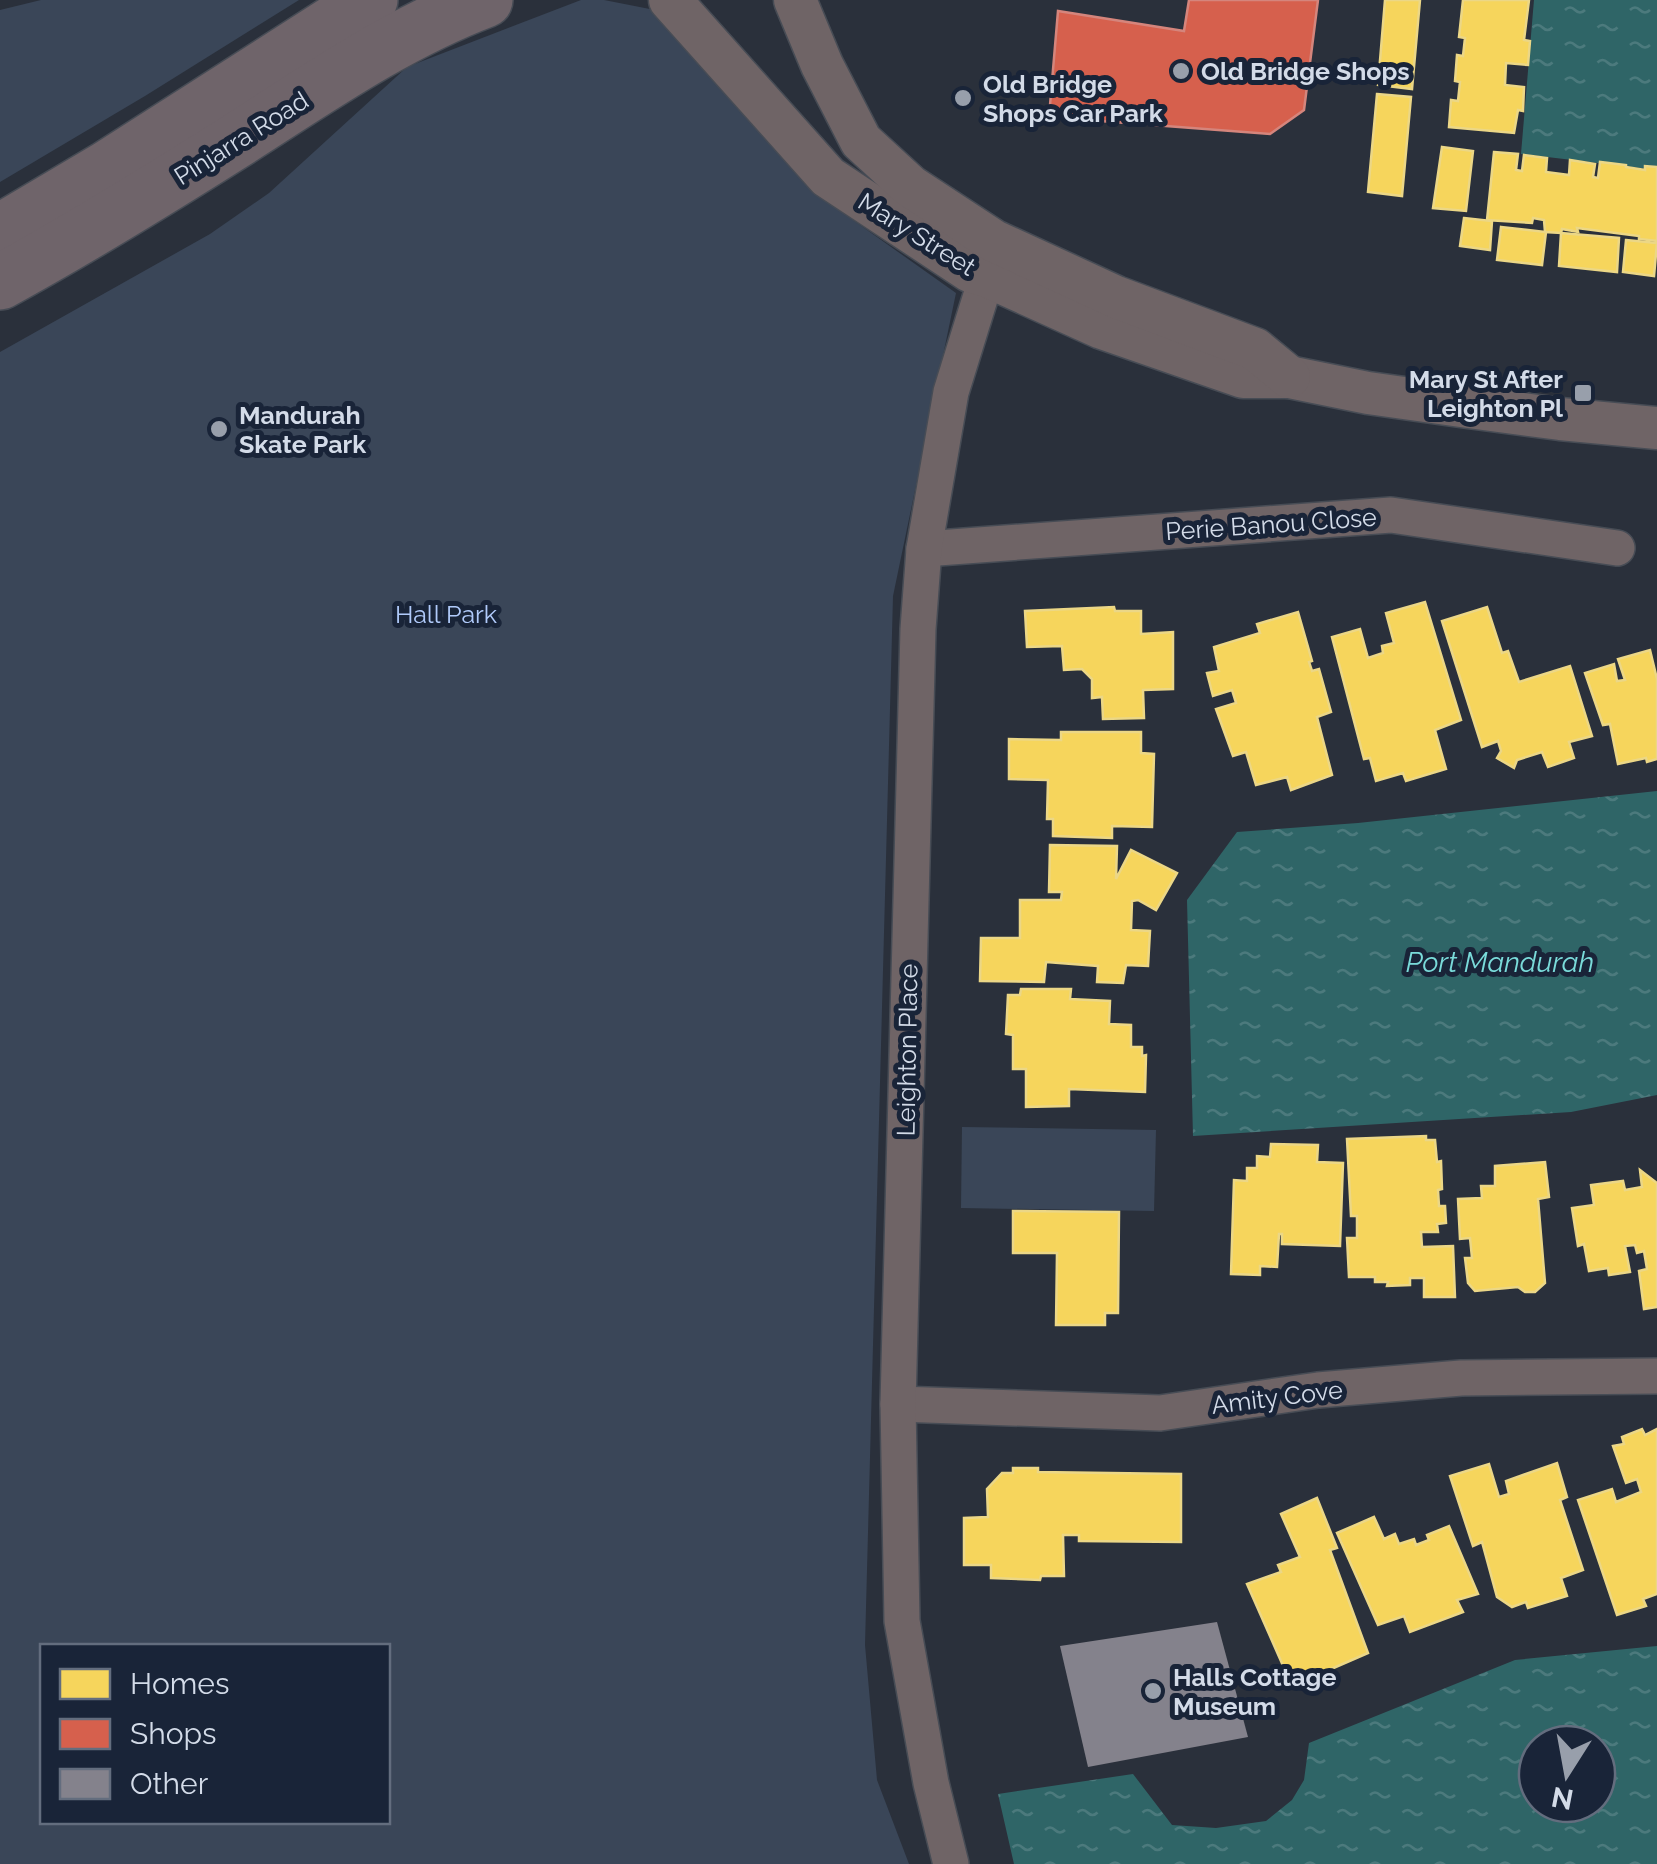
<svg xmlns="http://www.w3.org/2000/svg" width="1657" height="1864" font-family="Raleway,sans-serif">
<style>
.green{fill:#3a4658;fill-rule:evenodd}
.water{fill:url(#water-ripples);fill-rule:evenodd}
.homes{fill:#f6d55c;stroke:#ecd786;stroke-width:2.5}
.shops{fill:#d6604d;stroke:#d5857c;stroke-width:2.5}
.building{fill:#84828c}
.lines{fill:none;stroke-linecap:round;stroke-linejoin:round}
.minor-casing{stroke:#474c55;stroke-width:38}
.tertiary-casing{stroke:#474c55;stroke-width:45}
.primary-casing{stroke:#474c55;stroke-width:58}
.minor{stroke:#6f6466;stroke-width:35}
.tertiary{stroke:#6f6466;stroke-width:42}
.primary{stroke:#6f646a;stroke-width:55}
.poi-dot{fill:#989fab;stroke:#192438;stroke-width:4}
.labels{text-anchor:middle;stroke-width:10;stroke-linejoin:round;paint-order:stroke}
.poi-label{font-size:25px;font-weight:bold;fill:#d3dbe8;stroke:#192438;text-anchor:start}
.street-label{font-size:25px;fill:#d3dbe8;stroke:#192438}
.park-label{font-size:25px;fill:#b0cafa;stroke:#192438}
.water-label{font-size:28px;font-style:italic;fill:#7adbda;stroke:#192438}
</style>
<defs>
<pattern id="water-ripples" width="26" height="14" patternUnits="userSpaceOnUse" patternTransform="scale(2.5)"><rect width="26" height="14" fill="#2f6567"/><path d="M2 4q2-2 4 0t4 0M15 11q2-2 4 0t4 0" fill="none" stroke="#4c7a7d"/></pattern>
</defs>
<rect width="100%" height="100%" fill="#2a303b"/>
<g class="green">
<polygon points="41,0 299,0 145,96 0,182 0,10"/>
<path d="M 581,0 L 604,0 L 660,11 L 822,198 L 956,293 L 893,596 L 865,1645 L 877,1780 L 909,1864 L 0,1864 L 0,352 L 210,234 L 269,193 L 407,67 ZM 42,1646 L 388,1646 L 388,1822 L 42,1822 Z"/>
<polygon points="962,1127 1156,1130 1154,1211 961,1208"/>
</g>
<g class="water">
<polygon points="1534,0 1657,0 1657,170 1521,154"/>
<polygon points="1657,791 1657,1095 1571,1112 1193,1136 1187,900 1237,832 1358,823"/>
<path d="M 1657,1646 L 1657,1864 L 1014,1864 L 998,1794 L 1133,1774 L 1172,1825 L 1216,1828 L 1266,1821 L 1292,1800 L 1304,1780 L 1309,1743 L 1515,1660 ZM 1597,1744 L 1597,1804 L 1537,1804 L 1537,1744 Z"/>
</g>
<g class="homes">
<polygon points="1385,0 1420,0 1412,89 1378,85"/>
<polygon points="1463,0 1529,0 1524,40 1530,41 1528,65 1506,63 1505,85 1524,87 1523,111 1518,110 1514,133 1449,127 1451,100 1458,101 1460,82 1455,81 1457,55 1463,56 1465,38 1459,37"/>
<polygon points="1377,94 1411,97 1402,196 1368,192"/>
<polygon points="1442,147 1473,151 1466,211 1433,208"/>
<polygon points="1494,152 1518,154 1516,170 1522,171 1524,155 1547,158 1546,172 1569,175 1570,160 1595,164 1593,177 1598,178 1600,162 1626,165 1626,167 1645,170 1645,166 1657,167 1657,241 1639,239 1639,236 1577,228 1578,232 1562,229 1561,233 1545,232 1544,220 1533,218 1532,223 1487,220"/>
<polygon points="1464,218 1492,221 1490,250 1460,246"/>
<polygon points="1501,227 1546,232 1542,265 1497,260"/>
<polygon points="1561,233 1619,238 1617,272 1559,266"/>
<polygon points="1626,240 1657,243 1654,276 1623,272"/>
<polygon points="1425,602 1461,720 1435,730 1446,769 1406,781 1403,773 1376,781 1370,758 1364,759 1332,637 1360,629 1368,658 1383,653 1382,646 1394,643 1386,613"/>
<polygon points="1114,607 1115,611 1141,611 1141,634 1173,632 1173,689 1143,690 1144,718 1103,719 1102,697 1092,698 1092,679 1082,669 1064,670 1062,646 1027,647 1025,611"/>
<polygon points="1487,607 1502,653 1508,651 1519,682 1570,666 1592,736 1569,742 1574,758 1548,767 1542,752 1517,760 1514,768 1497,758 1501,751 1498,741 1482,747 1442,621"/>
<polygon points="1298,612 1312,661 1309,662 1312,671 1319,669 1331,712 1317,717 1332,775 1291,790 1287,777 1256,785 1246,752 1233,756 1216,709 1236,703 1232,690 1213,696 1207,673 1219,671 1214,647 1260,633 1257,624"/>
<polygon points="1650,650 1657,679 1657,759 1647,762 1646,758 1618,764 1610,724 1603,725 1585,673 1614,664 1617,681 1625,680 1618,659"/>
<polygon points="1061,732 1141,732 1141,753 1154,754 1152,827 1112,826 1112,838 1053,836 1053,819 1047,819 1048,780 1009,779 1009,739 1061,740"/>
<polygon points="1050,845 1117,846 1116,879 1131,850 1177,873 1156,910 1138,900 1132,901 1131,930 1150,931 1148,966 1126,965 1123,983 1097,982 1098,966 1046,962 1044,982 980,981 981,938 1020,938 1020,900 1061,900 1062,892 1049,892"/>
<polygon points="1021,989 1071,989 1070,999 1110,1001 1109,1024 1131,1025 1131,1047 1142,1047 1142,1056 1146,1055 1145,1092 1069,1089 1069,1106 1026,1107 1026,1069 1013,1069 1013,1035 1006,1034 1008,995 1020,995"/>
<polygon points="1426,1136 1426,1140 1435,1140 1437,1162 1441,1161 1442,1189 1438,1190 1439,1206 1445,1206 1446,1223 1437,1224 1438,1232 1421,1232 1422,1247 1453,1246 1455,1297 1424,1297 1424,1278 1410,1278 1410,1285 1387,1286 1388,1282 1375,1282 1375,1277 1349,1277 1347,1238 1357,1238 1357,1216 1351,1216 1347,1139"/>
<polygon points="1271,1144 1318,1145 1317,1162 1343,1163 1340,1246 1282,1244 1282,1234 1279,1234 1277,1267 1260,1266 1260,1275 1231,1274 1234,1180 1247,1181 1247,1168 1257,1168 1257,1156 1270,1157"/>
<polygon points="1545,1162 1549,1197 1538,1199 1545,1283 1535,1292 1525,1292 1518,1287 1475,1291 1468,1283 1465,1258 1472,1258 1470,1238 1460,1239 1458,1199 1482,1198 1481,1186 1495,1186 1495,1166"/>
<polygon points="1640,1170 1657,1183 1657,1307 1644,1309 1639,1271 1647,1269 1644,1251 1637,1253 1635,1245 1625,1246 1630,1272 1609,1275 1608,1268 1589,1271 1584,1244 1578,1246 1572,1208 1594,1205 1591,1185 1623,1181 1625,1190 1642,1187"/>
<polygon points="1013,1211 1119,1212 1118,1313 1105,1313 1105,1325 1056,1325 1057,1253 1013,1253"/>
<polygon points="1642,1429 1645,1435 1657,1429 1657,1594 1643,1599 1646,1606 1617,1615 1578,1500 1612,1489 1616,1502 1641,1492 1637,1479 1626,1483 1613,1446 1624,1444 1622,1437"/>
<polygon points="1557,1463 1567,1497 1560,1500 1583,1570 1561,1578 1567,1596 1528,1608 1526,1602 1512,1607 1497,1597 1482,1542 1473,1546 1450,1476 1489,1464 1499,1497 1509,1494 1506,1481"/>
<polygon points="1013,1468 1038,1468 1038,1472 1181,1474 1181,1542 1079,1541 1079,1535 1063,1535 1064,1576 1041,1576 1040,1580 991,1578 991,1565 964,1565 964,1518 988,1517 987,1489 1002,1473 1013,1473"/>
<polygon points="1317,1498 1337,1548 1330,1550 1368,1653 1292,1686 1247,1584 1281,1572 1278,1565 1300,1557 1281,1514"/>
<polygon points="1374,1517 1384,1539 1395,1534 1399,1544 1414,1539 1416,1545 1429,1540 1427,1535 1449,1526 1478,1594 1457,1600 1463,1612 1410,1632 1404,1616 1378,1625 1337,1533"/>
</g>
<polygon class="shops" points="1189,0 1318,0 1304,110 1270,134 1049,117 1058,11 1184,31"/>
<polygon class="building" points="1217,1622 1248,1737 1088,1767 1060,1646"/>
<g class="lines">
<defs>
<g id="minor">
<polyline points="924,549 1391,515 1617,548"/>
<polyline points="898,1404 1160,1413 1318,1390 1461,1378 1657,1376"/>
<polyline points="951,1864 931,1783 902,1621 898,1404 918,629 924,549 951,392 987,276 992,251"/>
</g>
<g id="tertiary">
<polyline points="670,0 828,177 970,271 987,276 1102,328 1243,377 1289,377 1368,393 1461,406 1560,419 1657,428"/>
<polyline points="795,0 822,65 861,141 910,186 994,241 1116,297 1255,349 1289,377"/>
</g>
<g id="primary">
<polyline points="0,232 108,168 370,0"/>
<path d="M 0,282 C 79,239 155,192 231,144 C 313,92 393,35 485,0"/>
</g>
</defs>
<use href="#minor" class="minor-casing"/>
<use href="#tertiary" class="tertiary-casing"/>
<use href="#primary" class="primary-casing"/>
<use href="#minor" class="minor"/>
<use href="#tertiary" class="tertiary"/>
<use href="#primary" class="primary"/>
</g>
<g class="poi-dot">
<circle cx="1181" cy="71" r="10"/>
<circle cx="963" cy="98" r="10"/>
<rect x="1573" y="383" width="20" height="20" rx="5"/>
<circle cx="219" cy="429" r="10"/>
<circle cx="1153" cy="1691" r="10"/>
</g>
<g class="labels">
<g class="poi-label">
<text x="1201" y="80">Old Bridge Shops</text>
<text x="983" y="93">Old Bridge<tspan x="983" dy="29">Shops Car Park</tspan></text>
<text x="1563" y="388" text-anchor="end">Mary St After<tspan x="1563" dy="29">Leighton Pl</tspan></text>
<text x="239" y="424">Mandurah<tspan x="239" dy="29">Skate Park</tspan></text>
<text x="1173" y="1686">Halls Cottage<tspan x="1173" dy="29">Museum</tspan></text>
</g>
<g class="street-label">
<text transform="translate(241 138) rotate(-32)" y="9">Pinjarra Road</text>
<text transform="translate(917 234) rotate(32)" y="9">Mary Street</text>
<text transform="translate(1271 524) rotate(-4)" y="9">Perie Banou Close</text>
<text transform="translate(907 1050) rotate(-89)" y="9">Leighton Place</text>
<text transform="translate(1277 1397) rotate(-7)" y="9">Amity Cove</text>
</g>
<g class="park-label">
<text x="446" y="623">Hall Park</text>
</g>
<g class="water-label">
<text x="1500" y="972">Port Mandurah</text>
</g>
</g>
<rect x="40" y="1644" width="350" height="180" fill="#192438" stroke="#636d7e" stroke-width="2.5"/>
<rect x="60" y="1669" width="50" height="30" fill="#f6d55c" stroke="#636d7e" stroke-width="2.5"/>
<text x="130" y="1694" font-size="30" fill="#d3dbe8">Homes</text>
<rect x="60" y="1719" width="50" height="30" fill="#d6604d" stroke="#636d7e" stroke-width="2.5"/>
<text x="130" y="1744" font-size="30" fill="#d3dbe8">Shops</text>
<rect x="60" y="1769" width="50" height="30" fill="#84828c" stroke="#636d7e" stroke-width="2.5"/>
<text x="130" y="1794" font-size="30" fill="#d3dbe8">Other</text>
<g transform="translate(1567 1774) rotate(191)"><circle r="48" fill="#192438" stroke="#636d7e" stroke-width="2.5"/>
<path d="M0-8L18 38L0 25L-18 38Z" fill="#989fab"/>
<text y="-15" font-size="28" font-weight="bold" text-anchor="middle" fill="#d3dbe8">N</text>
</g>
</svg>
